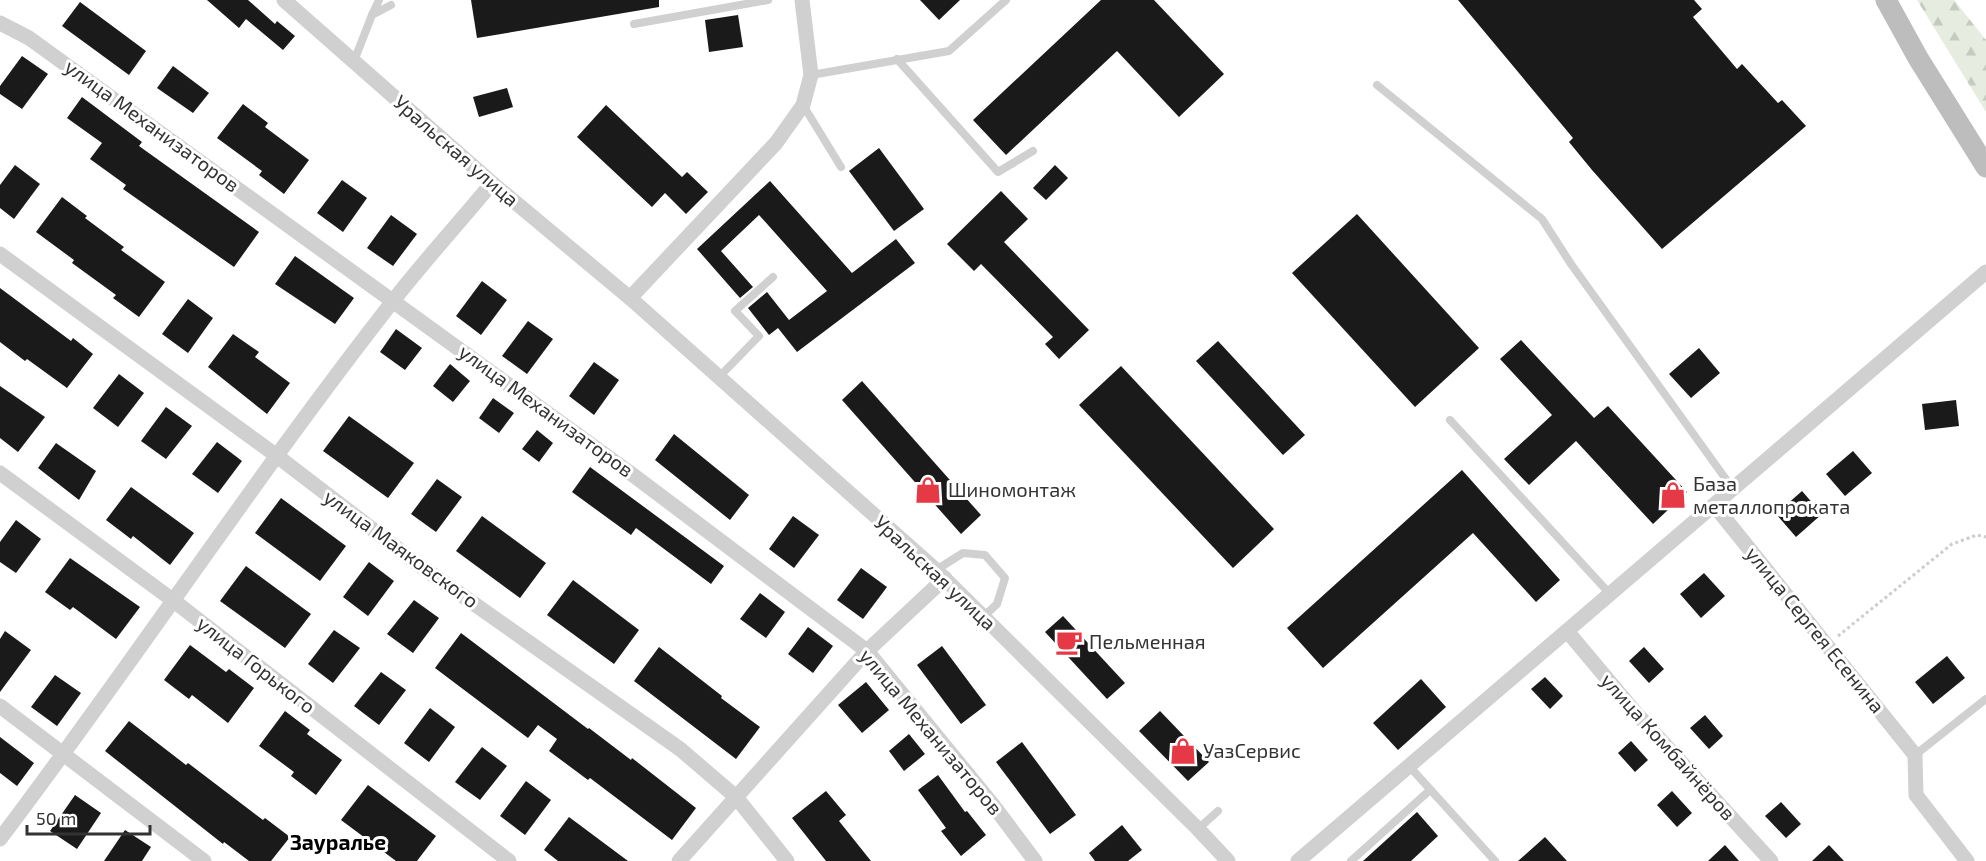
<svg xmlns="http://www.w3.org/2000/svg" width="1986" height="861" font-family="'Exo 2',sans-serif">
<style>
.forest{fill:url(#forest-firs)}
.building{fill:#1a1a1a}
.lines{fill:none;stroke-linecap:round;stroke-linejoin:round}
.path{stroke:#cdcdcd;stroke-width:3;stroke-dasharray:3 3;stroke-linecap:butt}
.service{stroke:#d0d0d0;stroke-width:8}
.minor{stroke:#d0d0d0;stroke-width:15}
.secondary{stroke:#bdbdbd;stroke-width:21}
.labels{text-anchor:middle;stroke-width:6;stroke-linejoin:round;paint-order:stroke}
.street-label{font-size:20px;fill:#333;stroke:#fff}
.poi-label{font-size:20px;fill:#333;stroke:#fff;text-anchor:start}
.neighbourhood-label{font-size:21px;font-weight:bold;fill:#000;stroke:#fff}
</style>
<defs>
<pattern id="forest-firs" width="22" height="20" patternUnits="userSpaceOnUse" patternTransform="scale(1.5)"><rect width="22" height="20" fill="#e6ecdf"/><path d="M5 1l3.5 6h-7zM16 11l3.5 6h-7z" fill="#c6cbc0"/></pattern>
</defs>
<rect width="100%" height="100%" fill="#fff"/>
<polygon class="forest" points="1917,0 1954,0 1986,40 1986,112"/>
<g class="building">
<polygon points="207,0 248,0 275,24 277,21 295,36 283,50 246,19 239,28"/>
<polygon points="471,0 659,0 659,7 477,38"/>
<polygon points="920,0 960,0 939,20"/>
<polygon points="1101,0 1154,0 1224,74 1179,117 1117,51 1006,155 973,120"/>
<polygon points="1458,0 1694,0 1702,9 1693,17 1737,69 1742,64 1778,103 1782,100 1806,126 1662,249 1592,170 1569,142 1573,138"/>
<polygon points="80,2 146,51 129,75 62,26"/>
<polygon points="738,15 743,47 709,52 705,20"/>
<polygon points="22,56 48,74 22,109 0,94 0,86"/>
<polygon points="173,66 209,93 193,113 157,88"/>
<polygon points="507,88 513,107 479,117 473,97"/>
<polygon points="82,97 142,142 139,146 259,232 234,267 123,189 126,185 90,159 102,143 67,118"/>
<polygon points="243,104 268,123 265,127 309,160 284,194 259,175 262,171 217,138"/>
<polygon points="606,105 682,177 687,172 708,192 686,214 665,193 652,207 577,137"/>
<polygon points="879,148 924,209 894,231 849,171"/>
<polygon points="15,165 40,184 14,219 0,208 0,185"/>
<polygon points="1055,165 1068,178 1046,200 1033,188"/>
<polygon points="342,180 367,198 343,232 317,213"/>
<polygon points="770,181 852,273 896,239 915,263 797,352 778,328 769,335 748,308 767,292 789,320 827,291 759,215 721,251 753,287 740,298 697,249"/>
<polygon points="1001,191 1028,219 1004,242 1089,330 1059,359 1045,344 1053,337 981,264 974,271 947,244"/>
<polygon points="62,197 87,216 85,218 124,247 121,250 165,282 139,317 113,298 116,295 72,263 74,260 36,232"/>
<polygon points="1357,214 1479,348 1415,407 1292,273"/>
<polygon points="391,215 417,234 393,266 367,248"/>
<polygon points="295,256 354,298 335,324 275,284"/>
<polygon points="482,281 507,300 481,335 456,316"/>
<polygon points="0,288 71,341 73,338 93,354 67,388 27,359 25,361 0,342"/>
<polygon points="188,299 213,318 188,353 162,334"/>
<polygon points="528,321 553,339 527,374 502,356"/>
<polygon points="396,329 422,348 405,370 380,352"/>
<polygon points="233,334 259,352 255,357 290,383 267,414 208,367"/>
<polygon points="1521,340 1594,418 1608,406 1687,492 1653,524 1576,441 1529,485 1504,459 1552,415 1500,359"/>
<polygon points="1218,341 1305,435 1283,455 1196,361"/>
<polygon points="1699,348 1720,373 1691,398 1669,374"/>
<polygon points="594,362 619,380 594,415 569,396"/>
<polygon points="450,364 470,381 453,402 433,386"/>
<polygon points="1121,366 1274,529 1233,568 1079,405"/>
<polygon points="119,374 144,393 118,427 93,408"/>
<polygon points="862,381 981,515 961,534 842,400"/>
<polygon points="0,386 45,417 18,452 0,438"/>
<polygon points="493,398 514,413 499,433 479,418"/>
<polygon points="1956,400 1959,426 1925,430 1922,404"/>
<polygon points="166,407 192,426 166,459 141,441"/>
<polygon points="349,416 414,463 388,498 323,451"/>
<polygon points="537,430 553,443 539,462 522,449"/>
<polygon points="674,434 749,495 730,520 655,460"/>
<polygon points="217,442 242,461 218,493 192,474"/>
<polygon points="56,443 96,471 79,500 38,468"/>
<polygon points="1853,451 1872,473 1845,496 1826,474"/>
<polygon points="590,467 724,566 711,584 636,528 631,535 572,492"/>
<polygon points="1462,470 1560,580 1536,602 1473,533 1323,668 1287,628"/>
<polygon points="437,479 462,497 436,532 411,514"/>
<polygon points="131,487 194,533 170,565 133,536 131,539 106,520"/>
<polygon points="1802,491 1822,514 1796,537 1776,514"/>
<polygon points="281,498 346,546 320,581 255,533"/>
<polygon points="482,516 546,563 520,598 456,551"/>
<polygon points="793,516 819,535 794,568 769,549"/>
<polygon points="16,520 41,539 16,573 0,562 0,542"/>
<polygon points="70,558 140,607 116,639 73,607 70,610 45,592"/>
<polygon points="369,562 394,581 368,616 343,597"/>
<polygon points="246,566 311,614 285,648 220,601"/>
<polygon points="861,568 887,587 863,619 837,600"/>
<polygon points="1704,573 1725,596 1701,618 1680,594"/>
<polygon points="573,580 639,630 614,664 547,615"/>
<polygon points="760,593 785,612 766,638 740,619"/>
<polygon points="414,600 439,618 413,653 387,634"/>
<polygon points="1063,616 1125,683 1107,699 1045,632"/>
<polygon points="808,627 833,646 813,673 788,654"/>
<polygon points="334,630 360,648 333,683 308,664"/>
<polygon points="5,631 31,650 0,692 0,639"/>
<polygon points="461,633 588,729 589,728 631,760 632,758 696,808 672,840 590,778 588,780 549,751 557,739 538,725 528,738 435,668"/>
<polygon points="190,645 226,672 229,669 254,688 228,723 192,695 189,699 164,680"/>
<polygon points="942,646 986,705 961,724 917,665"/>
<polygon points="659,647 722,696 721,698 760,727 736,759 634,681"/>
<polygon points="1644,647 1664,669 1649,683 1629,661"/>
<polygon points="1947,656 1965,678 1933,704 1915,682"/>
<polygon points="381,672 406,690 379,725 354,706"/>
<polygon points="55,675 81,693 57,726 31,707"/>
<polygon points="1545,677 1563,696 1550,709 1531,689"/>
<polygon points="1421,679 1446,707 1398,750 1373,723"/>
<polygon points="866,682 889,710 862,733 838,705"/>
<polygon points="430,708 455,727 429,762 404,743"/>
<polygon points="285,711 310,730 307,734 342,760 316,795 291,776 294,772 259,746"/>
<polygon points="1160,711 1209,762 1188,781 1139,731"/>
<polygon points="1705,715 1723,736 1709,749 1690,728"/>
<polygon points="129,721 186,765 188,763 263,820 265,818 290,837 271,861 249,861 224,842 223,844 105,751"/>
<polygon points="909,734 925,754 904,771 889,751"/>
<polygon points="0,737 34,763 17,786 0,773"/>
<polygon points="1631,741 1648,760 1635,772 1618,753"/>
<polygon points="1022,742 1076,815 1050,834 996,762"/>
<polygon points="482,747 507,766 480,800 455,782"/>
<polygon points="938,775 965,812 967,811 986,835 961,856 941,831 946,828 918,790"/>
<polygon points="526,781 551,800 525,835 500,816"/>
<polygon points="368,785 436,836 417,861 396,861 341,820"/>
<polygon points="826,791 846,815 839,821 871,861 826,861 792,818"/>
<polygon points="1672,791 1692,813 1677,827 1657,805"/>
<polygon points="75,795 101,813 77,849 50,831"/>
<polygon points="1781,802 1801,824 1786,838 1765,816"/>
<polygon points="1417,812 1438,836 1411,861 1363,861"/>
<polygon points="569,817 628,861 558,861 544,850"/>
<polygon points="1122,825 1142,850 1128,861 1095,861 1089,853"/>
<polygon points="125,830 151,847 142,861 104,861"/>
<polygon points="1545,837 1567,861 1518,861"/>
<polygon points="1725,845 1739,861 1708,861"/>
<polygon points="1829,845 1844,861 1812,861"/>
</g>
<g class="lines">
<polyline class="path" points="1838,636 1952,544 1977,535 1986,537"/>
<g class="service">
<polyline points="372,15 379,0"/>
<polyline points="634,24 768,0"/>
<polyline points="897,59 998,172 1033,151"/>
<polyline points="354,61 372,15 391,5"/>
<polyline points="811,75 949,51 1006,0"/>
<polyline points="1377,85 1542,219 1571,264 1733,489"/>
<polyline points="803,105 841,167"/>
<polyline points="719,377 759,336 735,311 773,277"/>
<polyline points="1450,420 1610,594"/>
<polyline points="936,570 963,553 985,555 1005,578 997,604 983,617"/>
<polyline points="1915,755 1986,699"/>
<polyline points="1409,766 1495,861"/>
<polyline points="1198,829 1218,811"/>
<polyline points="1351,861 1430,790"/>
</g>
<g class="minor">
<polyline points="284,0 492,183 630,298 936,570 1198,829 1228,861"/>
<polyline points="0,23 29,38 633,475 867,651 993,805 1035,861"/>
<polyline points="0,254 277,456 419,565 680,749 736,797 787,861"/>
<polyline points="630,298 776,143 803,105 811,75 802,0"/>
<polyline points="0,473 174,601 509,861"/>
<polyline points="1714,505 1915,755 1916,795 1967,861"/>
<polyline points="1567,631 1635,712 1771,861"/>
<polyline points="0,706 204,861"/>
<path d="M 0,839 C 134,662 256,476 393,301 C 424,261 459,223 492,183"/>
<polyline points="679,861 867,651 945,578"/>
<polyline points="1298,861 1986,272"/>
</g>
<polyline class="secondary" points="1886,0 1918,58 1986,167"/>
</g>
<defs>
<symbol id="shop-bare" viewBox="-9 -9 18 18"><path d="M-5-2.5h2.3a2.7 3.5 0 0 1 5.4 0H5L5.5 6h-11ZM-1.5-2.5h3a1.5 2.3 0 0 0-3 0Z" fill="#e63946" stroke="#fff" stroke-width="2.5" paint-order="stroke"/></symbol>
<symbol id="cafe-bare" viewBox="-9 -9 18 18"><path d="M-5.5-4.5H6V0H3Q3 3.5 0 3.5H-2.5Q-5.5 3.5-5.5 0ZM3-3.2v2h1.7v-2ZM-6 4.5H4V6H-6Z" fill="#e63946" stroke="#fff" stroke-width="2.5" paint-order="stroke"/></symbol>
</defs>
<g fill-rule="evenodd">
<use href="#shop-bare" x="909" y="471" width="38" height="38"/>
<use href="#shop-bare" x="1654" y="476" width="38" height="38"/>
<use href="#cafe-bare" x="1050" y="623" width="38" height="38"/>
<use href="#shop-bare" x="1164" y="732" width="38" height="38"/>
</g>
<g class="labels">
<g class="street-label">
<text transform="translate(152 126) rotate(36)" y="7">улица Механизаторов</text>
<text transform="translate(456 151) rotate(41)" y="7">Уральская улица</text>
<text transform="translate(546 411) rotate(36)" y="7">улица Механизаторов</text>
<text transform="translate(401 549) rotate(36)" y="7">улица Маяковского</text>
<text transform="translate(935 573) rotate(43)" y="7">Уральская улица</text>
<text transform="translate(1815 630) rotate(51)" y="7">улица Сергея Есенина</text>
<text transform="translate(256 665) rotate(38)" y="7">улица Горького</text>
<text transform="translate(931 732) rotate(50)" y="7">улица Механизаторов</text>
<text transform="translate(1668 747) rotate(48)" y="7">улица Комбайнёров</text>
</g>
<g class="poi-label">
<text x="1693" y="491">База<tspan x="1693" dy="23">металлопроката</tspan></text>
<text x="948" y="497">Шиномонтаж</text>
<text x="1089" y="649">Пельменная</text>
<text x="1203" y="758">УазСервис</text>
</g>
<g class="neighbourhood-label">
<text x="338" y="850">Зауралье</text>
</g>
</g>
<path d="M27 825v9h123v-9" fill="none" stroke="#333333" stroke-width="3"/>
<text x="36" y="825" font-size="18" fill="#333333" stroke="#ffffff" stroke-width="4.5" paint-order="stroke">50 m</text>
</svg>
